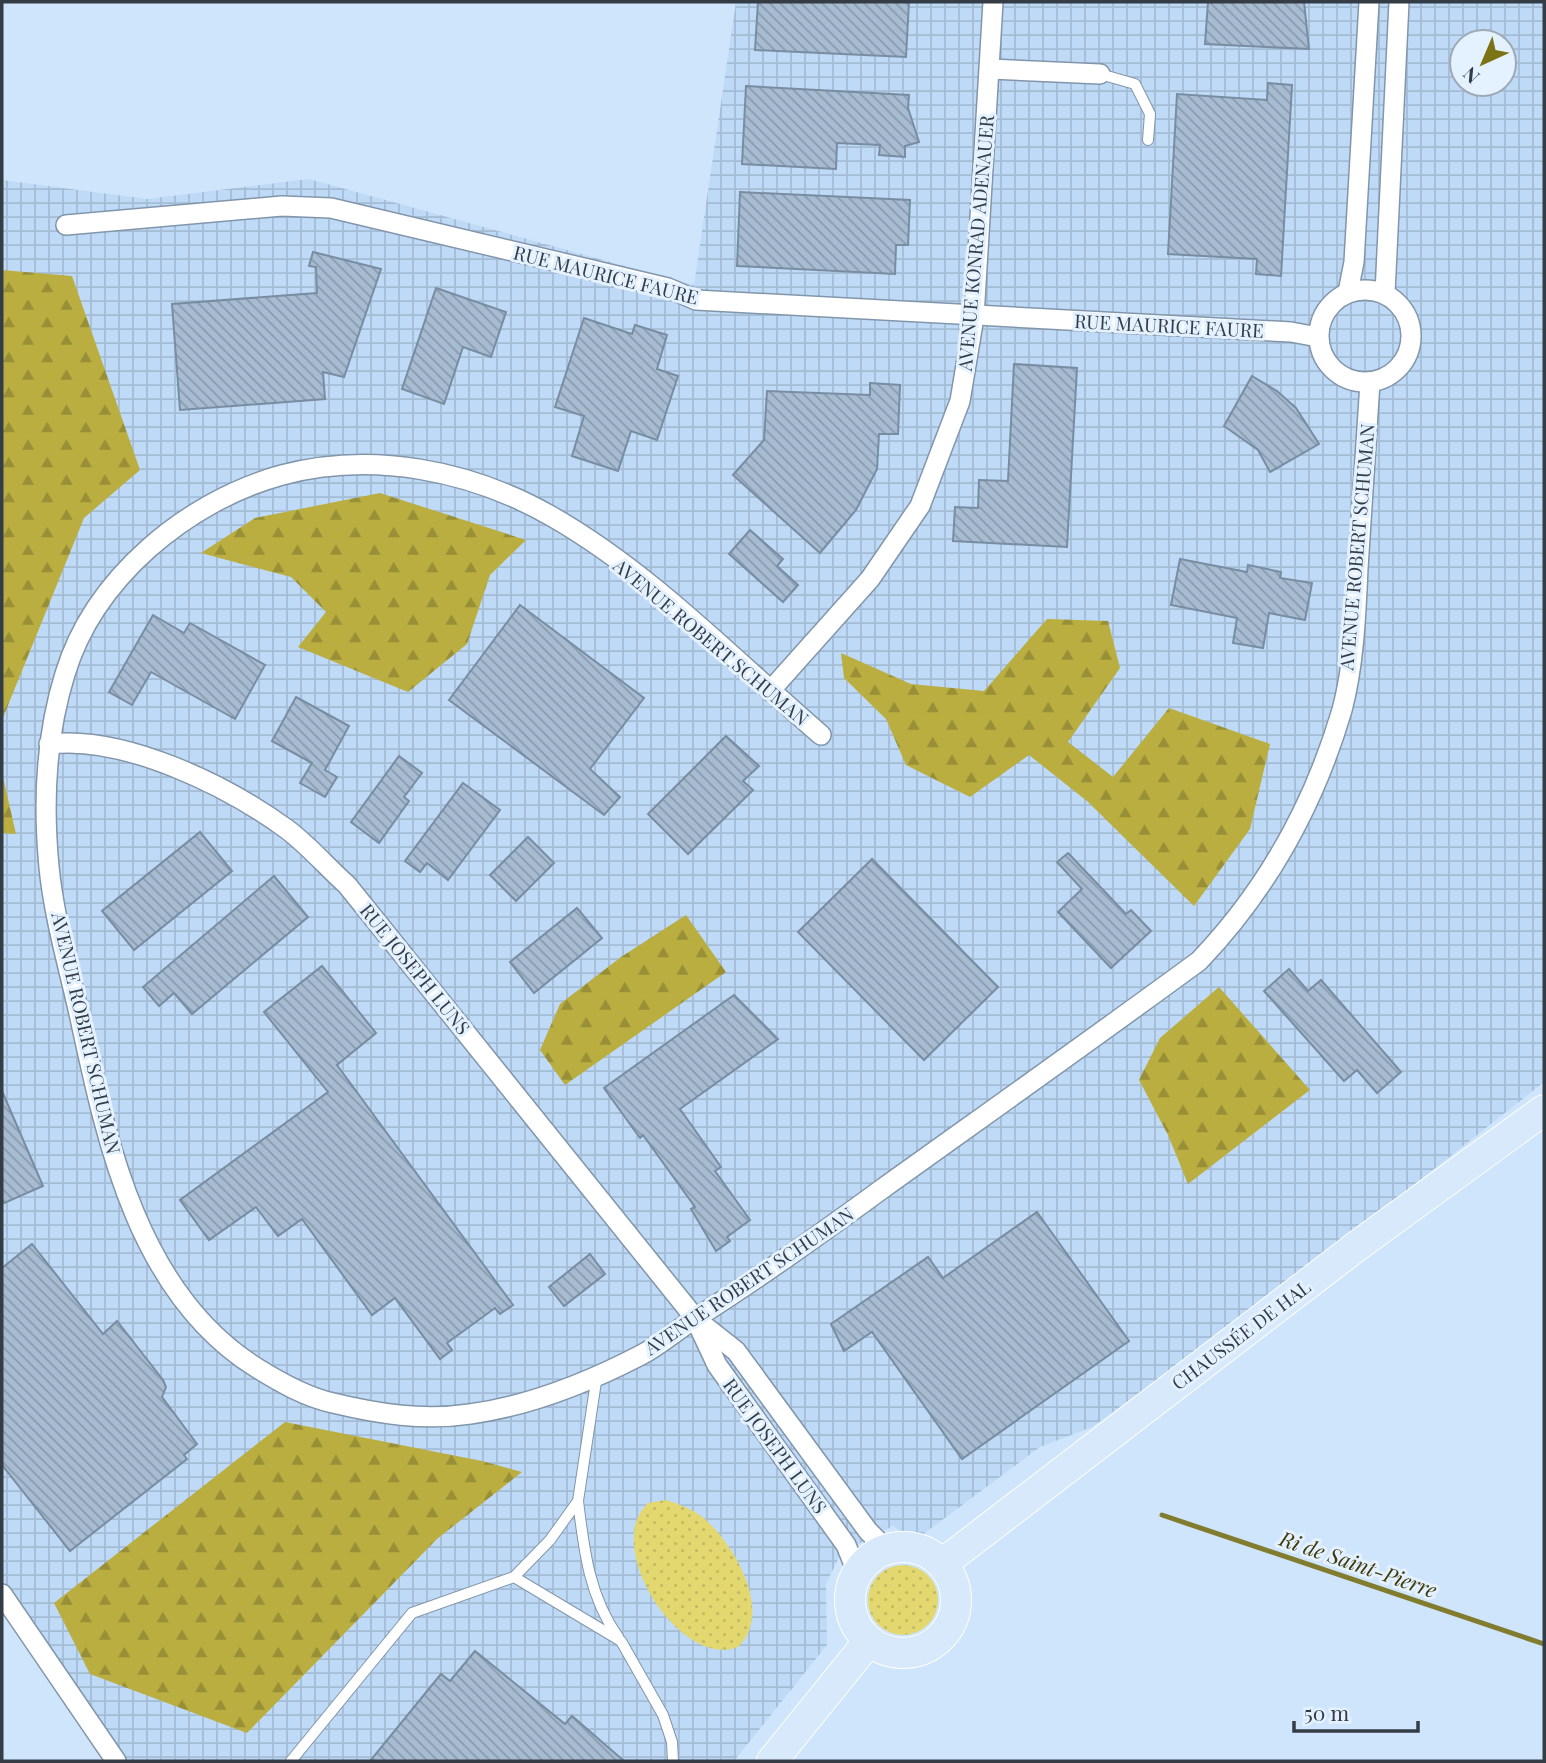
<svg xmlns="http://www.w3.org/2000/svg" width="1546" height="1763" font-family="'Playfair Display',serif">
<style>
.industrial{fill:url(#industrial-grid);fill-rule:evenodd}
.grass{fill:url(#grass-dots)}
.forest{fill:url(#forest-firs)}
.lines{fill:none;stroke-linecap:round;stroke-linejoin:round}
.stream{stroke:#817c2e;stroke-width:5}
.building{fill:url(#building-back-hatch);stroke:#798da2;stroke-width:2}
.lane-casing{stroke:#8296ab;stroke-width:12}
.street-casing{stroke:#8296ab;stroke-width:22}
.primary-casing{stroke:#fff;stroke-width:32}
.lane{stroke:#fff;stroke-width:10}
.street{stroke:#fff;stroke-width:19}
.primary{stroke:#d7e9fb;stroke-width:30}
.labels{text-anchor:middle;stroke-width:6;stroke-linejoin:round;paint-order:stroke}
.street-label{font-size:19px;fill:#343d46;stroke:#e4f1ff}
.water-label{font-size:21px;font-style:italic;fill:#3e390a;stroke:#e4f1ff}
</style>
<defs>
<pattern id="industrial-grid" width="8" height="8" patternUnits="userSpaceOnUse" patternTransform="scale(1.75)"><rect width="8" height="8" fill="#bedaf6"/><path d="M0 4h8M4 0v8" fill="none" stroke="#a4bcd4"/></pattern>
<pattern id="grass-dots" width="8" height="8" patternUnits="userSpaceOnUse" patternTransform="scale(1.75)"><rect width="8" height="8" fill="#e3d86f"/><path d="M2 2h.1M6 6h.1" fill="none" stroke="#c3ba62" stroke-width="1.8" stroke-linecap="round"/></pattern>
<pattern id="forest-firs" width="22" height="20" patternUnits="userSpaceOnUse" patternTransform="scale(1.75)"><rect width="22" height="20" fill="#baae40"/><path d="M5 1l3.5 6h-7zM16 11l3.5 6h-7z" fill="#988f37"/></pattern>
<pattern id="building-back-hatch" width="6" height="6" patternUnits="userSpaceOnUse" patternTransform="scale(1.75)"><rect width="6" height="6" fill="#a7bcd2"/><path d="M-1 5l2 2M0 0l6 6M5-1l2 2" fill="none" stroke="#899aac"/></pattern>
</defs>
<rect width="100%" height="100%" fill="#cfe5fc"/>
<path class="industrial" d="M 736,2 L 1544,2 L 1544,1082 L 1275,1295 L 1092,1427 L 1040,1447 L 922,1535 L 901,1532 L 893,1526 L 841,1553 L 826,1584 L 827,1645 L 734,1761 L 127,1761 L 2,1578 L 2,180 L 147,199 L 309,179 L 694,285 ZM 1462,42 L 1504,42 L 1504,84 L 1462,84 Z"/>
<g class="grass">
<path d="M 666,1500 C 678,1504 690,1508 701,1516 C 732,1540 775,1612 738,1647 C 680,1670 601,1546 648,1503 Z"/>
<circle cx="903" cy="1600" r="35"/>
</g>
<g class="forest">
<polygon points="2,270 72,276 140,470 84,518 2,720"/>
<polygon points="380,493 526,540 490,575 467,644 408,692 298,647 326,612 291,577 201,553 255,518"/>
<polygon points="1047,619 1108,621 1120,668 1068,742 1113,777 1169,708 1270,744 1250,829 1194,906 1087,801 1029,755 970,797 906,765 886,719 844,678 841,653 911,684 984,691"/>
<polygon points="2,773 16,834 2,833"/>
<polygon points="686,915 726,972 565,1085 540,1050 560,1004 621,957"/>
<polygon points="1219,987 1310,1090 1188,1184 1168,1135 1139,1080 1160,1038"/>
<polygon points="285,1422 482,1461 522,1472 437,1539 247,1733 90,1674 54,1603"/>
</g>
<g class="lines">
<polyline class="stream" points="1162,1515 1544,1644"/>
</g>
<g class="building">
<polygon points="758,2 909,2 906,57 755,50"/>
<polygon points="1208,2 1304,2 1309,49 1205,44"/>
<polygon points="1268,83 1292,85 1281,276 1256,274 1257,259 1168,254 1177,94 1267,100"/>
<polygon points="746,86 909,95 908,108 919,142 905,146 905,157 879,155 880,145 837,143 836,169 742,164"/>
<polygon points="740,192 910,200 908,245 896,245 895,274 737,266"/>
<polygon points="313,252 381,269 344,377 323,372 325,399 180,410 172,304 317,293 316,267 309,266"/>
<polygon points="436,288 506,312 491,357 463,347 444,404 402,389"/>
<polygon points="584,318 632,334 635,325 667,335 657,369 678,376 657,440 631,431 618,471 572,456 584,416 555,407"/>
<polygon points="1014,364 1077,368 1067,547 953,541 955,507 978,508 979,480 1008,481"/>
<polygon points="1252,376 1277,391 1296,408 1319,444 1270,472 1258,450 1224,426"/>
<polygon points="870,383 900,385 898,434 879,434 877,469 856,510 820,553 733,475 764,440 767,391 870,395"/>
<polygon points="750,530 783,559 777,566 798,585 783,602 729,554"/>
<polygon points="1180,559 1247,572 1248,565 1281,572 1280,578 1312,583 1305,620 1269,613 1263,648 1233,643 1237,618 1171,605"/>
<polygon points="520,605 644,698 590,769 620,797 604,815 449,700"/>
<polygon points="153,615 184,633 190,623 265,665 235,719 151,672 132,705 109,692"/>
<polygon points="296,697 349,726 325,770 337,777 325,797 300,783 312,763 272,741"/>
<polygon points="726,736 759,766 743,781 753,790 688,854 648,814"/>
<polygon points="399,756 422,773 404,797 409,801 379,843 351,822"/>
<polygon points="463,783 500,810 448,880 427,863 420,872 405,861"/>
<polygon points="200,832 232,871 134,950 102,911"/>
<polygon points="528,837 554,863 516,901 490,875"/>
<polygon points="1068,853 1126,914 1131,910 1151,931 1111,968 1058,912 1082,889 1057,862"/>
<polygon points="872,859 998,987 924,1060 798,932"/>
<polygon points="274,876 308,917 192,1014 174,993 159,1006 143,987"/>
<polygon points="577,908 602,938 534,993 510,962"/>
<polygon points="322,966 376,1033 337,1065 513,1305 500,1314 495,1308 447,1343 452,1350 440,1359 395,1298 372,1315 302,1219 278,1236 256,1207 209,1240 180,1200 328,1092 264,1012"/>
<polygon points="1289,969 1308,991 1321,980 1401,1072 1377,1093 1357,1070 1344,1081 1264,991"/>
<polygon points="734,995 778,1039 680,1109 721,1167 715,1171 750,1220 727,1237 730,1241 716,1251 691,1209 695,1207 643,1135 640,1138 604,1088"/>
<polygon points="2,1091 43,1186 2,1204"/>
<polygon points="1037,1212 1129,1341 962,1459 872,1332 844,1351 831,1324 928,1257 943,1278"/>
<polygon points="32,1244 103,1334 117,1321 163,1380 166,1387 162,1397 197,1444 184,1455 187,1459 70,1551 2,1465 2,1268"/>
<polygon points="590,1254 605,1274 564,1306 549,1287"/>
<polygon points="475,1651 565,1724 572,1716 624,1761 370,1761 441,1674 450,1681"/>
</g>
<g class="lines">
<defs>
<g id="lane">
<polyline points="1100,74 1135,84 1150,114 1148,140"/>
<path d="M 578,1501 C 584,1550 589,1596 618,1637"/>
<polyline points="514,1577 621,1641 663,1715 672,1742 673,1761"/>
<polyline points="291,1761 412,1613 514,1577 550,1540 578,1501 597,1375"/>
</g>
<g id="street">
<polyline points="990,69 1100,74"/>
<polyline points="66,225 282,206 331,208 668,288 696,300 1291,332 1318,337"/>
<circle cx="1365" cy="336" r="46"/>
<polyline points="1348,292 1354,262 1369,2"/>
<polyline points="1385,293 1399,2"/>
<polyline points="770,691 870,579 920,506 960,401 974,317 993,2"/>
<path d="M 821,735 C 734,660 651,573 551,516 C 470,470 372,451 282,475 C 187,501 94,578 65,674 C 46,735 43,804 49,867 C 54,918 69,968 80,1018 C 107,1144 139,1295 257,1368 C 281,1383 306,1397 333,1403 C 379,1414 423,1421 470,1414 C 529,1406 589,1382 641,1355 C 662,1344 679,1328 699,1316 C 762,1276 822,1233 882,1189 C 988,1113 1094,1038 1199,961 C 1267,890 1314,805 1342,710 C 1354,665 1356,614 1358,568 C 1362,506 1366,444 1370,382"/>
<path d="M 49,744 C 125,735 228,786 288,830 C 309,846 327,867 347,885 L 695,1318 L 717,1365 L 846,1545 L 857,1572"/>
<polyline points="698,1321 736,1351 868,1531 886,1549"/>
<polyline points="2,1594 116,1761"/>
</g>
<g id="primary">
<circle cx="903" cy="1600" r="53"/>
<polyline points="942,1564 1357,1246 1544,1110"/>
<polyline points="772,1761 869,1641"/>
</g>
</defs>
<use href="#lane" class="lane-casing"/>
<use href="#street" class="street-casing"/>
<use href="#primary" class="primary-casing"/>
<use href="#lane" class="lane"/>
<use href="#street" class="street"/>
<use href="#primary" class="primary"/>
</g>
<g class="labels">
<g class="street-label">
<text transform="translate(976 243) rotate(-85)" y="7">AVENUE KONRAD ADENAUER</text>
<text transform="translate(606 275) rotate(14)" y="7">RUE MAURICE FAURE</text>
<text transform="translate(1169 326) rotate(3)" y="7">RUE MAURICE FAURE</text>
<text transform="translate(1357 547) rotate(-85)" y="7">AVENUE ROBERT SCHUMAN</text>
<text transform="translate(711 642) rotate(40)" y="7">AVENUE ROBERT SCHUMAN</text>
<text transform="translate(415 969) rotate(51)" y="7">RUE JOSEPH LUNS</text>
<text transform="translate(86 1033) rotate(77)" y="7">AVENUE ROBERT SCHUMAN</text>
<text transform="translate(749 1281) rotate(-34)" y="7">AVENUE ROBERT SCHUMAN</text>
<text transform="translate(1241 1335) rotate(-37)" y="7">CHAUSSÉE DE HAL</text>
<text transform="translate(775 1446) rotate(54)" y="7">RUE JOSEPH LUNS</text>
</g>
<g class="water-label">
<text transform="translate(1358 1565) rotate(19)" y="7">Ri de Saint-Pierre</text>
</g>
</g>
<rect width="1546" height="1763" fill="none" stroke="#343d46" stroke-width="7"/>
<g transform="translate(1483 63) rotate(224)"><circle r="33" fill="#e4f1ff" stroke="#9ea9b5" stroke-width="2"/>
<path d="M0-5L12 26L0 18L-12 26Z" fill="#7c7315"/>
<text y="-10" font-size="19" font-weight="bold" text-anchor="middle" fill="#343d46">N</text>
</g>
<path d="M1294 1721v10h124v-10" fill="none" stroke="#343d46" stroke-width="3.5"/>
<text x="1304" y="1721" font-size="21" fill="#343d46" stroke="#e4f1ff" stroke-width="5" paint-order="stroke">50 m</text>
</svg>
